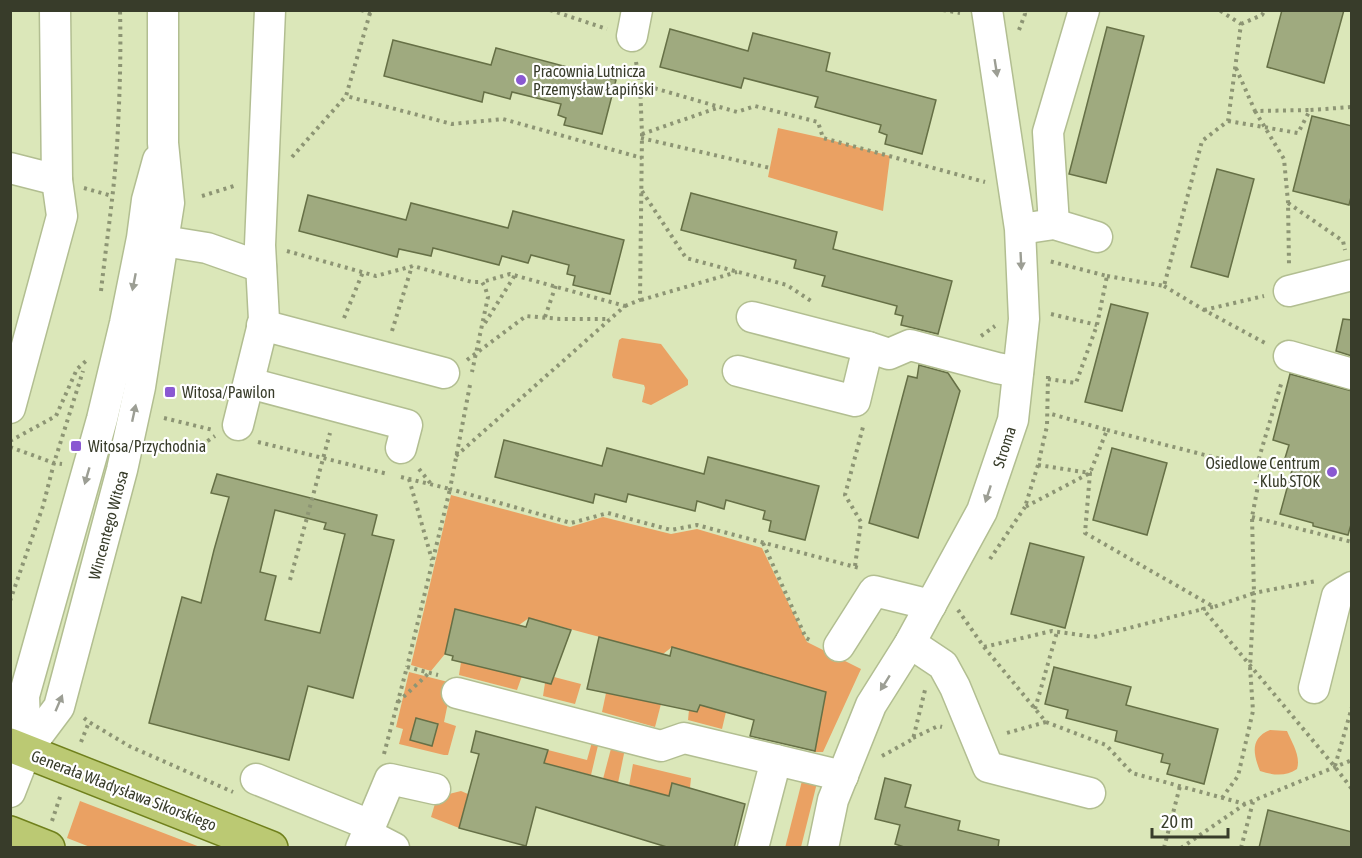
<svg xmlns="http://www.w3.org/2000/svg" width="1362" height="858" font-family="'Asap Condensed',sans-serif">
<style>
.green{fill:#eaa163}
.building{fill:#9faa7f;stroke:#667046;stroke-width:1.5;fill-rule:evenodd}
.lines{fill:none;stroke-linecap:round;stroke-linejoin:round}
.minor-casing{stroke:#b2be91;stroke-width:33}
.major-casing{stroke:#70801c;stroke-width:36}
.path{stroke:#8d9574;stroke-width:4;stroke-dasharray:3 4.5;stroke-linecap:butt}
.minor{stroke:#fff;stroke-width:30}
.major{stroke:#bbc973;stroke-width:33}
.oneway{fill:#9c9e94}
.poi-dot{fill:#8a59d2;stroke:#fff;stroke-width:2}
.labels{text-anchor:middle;stroke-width:4.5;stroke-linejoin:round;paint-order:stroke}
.poi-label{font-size:16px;fill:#383c2a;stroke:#fff;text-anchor:start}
.street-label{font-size:16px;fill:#383c2a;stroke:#fff}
</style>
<rect width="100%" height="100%" fill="#dbe7b9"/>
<g class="green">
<polygon points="778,128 823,138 890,156 883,211 768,177"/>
<polygon points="622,338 661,344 688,380 688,385 651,405 642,402 645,388 644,385 613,378 612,375 619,340"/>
<polygon points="451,495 570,527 603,517 671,534 697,529 762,548 807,642 861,669 823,752 814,752 826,692 672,647 663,654 529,618 519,625 455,609 445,654 431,671 411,665"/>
<polygon points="461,662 522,676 517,690 459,675"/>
<polygon points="409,672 452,683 444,722 456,726 448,755 444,755 399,744 403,729 396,727"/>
<polygon points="554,677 581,684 575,704 543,696 545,683 551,684"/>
<polygon points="606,693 661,704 655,727 602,712"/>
<polygon points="700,705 726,712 722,729 688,720 689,710 697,712"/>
<path d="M 1270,730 L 1287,731 C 1292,743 1301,756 1297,769 C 1286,777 1272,775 1260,771 C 1253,754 1250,738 1270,730 Z"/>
<polygon points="600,737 591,775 544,763 548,750 587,760 592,742"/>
<polygon points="613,741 626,744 618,783 603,779"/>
<polygon points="633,764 691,778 690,788 669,796 629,786"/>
<polygon points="804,773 818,779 801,847 785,848"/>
<polygon points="461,791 468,794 459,828 431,817 437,797"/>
<polygon points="80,801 200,847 90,847 67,838"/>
</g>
<g class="building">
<polygon points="1282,10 1344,10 1324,83 1267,67"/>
<polygon points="1107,27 1144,36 1106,183 1069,174"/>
<polygon points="670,29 748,51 753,33 830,53 826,71 936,100 922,154 885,144 887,135 879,132 881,125 815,107 818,97 744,78 741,88 660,67"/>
<polygon points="393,40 491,65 496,48 616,80 602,134 564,125 566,118 558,115 561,104 512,92 510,99 484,92 482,102 384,76"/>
<polygon points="1312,116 1352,126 1352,193 1349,205 1293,191"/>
<polygon points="1217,169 1254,179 1228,277 1191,267"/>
<polygon points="691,193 837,232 833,249 952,281 938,334 901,325 903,316 895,314 897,306 822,286 825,276 794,268 796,260 681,230"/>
<polygon points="308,195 406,220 411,203 508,228 513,211 624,240 610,294 573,285 575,276 567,274 569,265 531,255 528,263 502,256 499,265 433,248 431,256 399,249 397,257 299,231"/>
<polygon points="1111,304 1148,313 1122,411 1085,402"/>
<polygon points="1343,319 1352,320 1352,356 1336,351"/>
<polygon points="919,365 948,373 960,391 918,538 869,523 908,376 917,378"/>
<polygon points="1290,374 1352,391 1352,521 1348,535 1313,526 1313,523 1280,514 1292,470 1282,468 1289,445 1273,440"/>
<polygon points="504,440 602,466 607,448 704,474 708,457 819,486 805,540 769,531 771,521 763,519 765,511 726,500 724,509 697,501 695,511 628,494 626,502 595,494 593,503 495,477"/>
<polygon points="1112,448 1167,463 1147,535 1093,520"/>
<path d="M 217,474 L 377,515 L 372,535 L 394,540 L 353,698 L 308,686 L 289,760 L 149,723 L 182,597 L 201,603 L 214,550 L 229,497 L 211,493 ZM 275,510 L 326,523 L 324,529 L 345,534 L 320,633 L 265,620 L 276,576 L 260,572 Z"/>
<polygon points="1030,543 1084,557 1065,628 1011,614"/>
<polygon points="455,609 526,627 529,618 571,630 551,684 452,660 453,656 445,654"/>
<polygon points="599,637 670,656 672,647 826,692 815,751 750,736 754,720 700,705 697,712 587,689"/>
<polygon points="1054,667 1131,687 1126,705 1218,729 1204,784 1167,774 1170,764 1161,762 1163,754 1115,741 1117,731 1066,718 1068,710 1045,704"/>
<polygon points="416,718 438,724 432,746 410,740"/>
<polygon points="476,731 548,750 544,763 669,796 672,783 745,804 734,848 670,848 536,807 526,846 459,828 479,754 471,752"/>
<polygon points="885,778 911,785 905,807 960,821 958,830 999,840 998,848 907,848 895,844 900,825 875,819"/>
<polygon points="1268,810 1352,832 1352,848 1259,848"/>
</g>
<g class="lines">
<defs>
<g id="minor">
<polyline points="632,36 637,10"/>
<polyline points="10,168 57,180 55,10"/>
<polyline points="1054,224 1048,132 1084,10"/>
<polyline points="1034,227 1054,224 1097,237"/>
<polyline points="145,238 207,248 261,267"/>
<polyline points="1289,291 1352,275"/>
<polyline points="752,317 868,347"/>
<polyline points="262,325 444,373"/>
<polyline points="1289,356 1352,374"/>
<polyline points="738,371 855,401 868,347 889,354 910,345 997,368 1018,372"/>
<polyline points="249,383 407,425 401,448"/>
<polyline points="10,408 62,216 57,180"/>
<polyline points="238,425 264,320 260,245 270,10"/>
<polyline points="910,643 943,665 955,687 988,767 1090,793"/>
<polyline points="839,646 874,591 931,605"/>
<polyline points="1314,688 1337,596 1352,587"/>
<polyline points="457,693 661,746 684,738 843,776"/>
<polyline points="26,751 24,696 102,419 125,323 142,238 147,200 158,160"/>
<polyline points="256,779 370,825"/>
<polyline points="10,792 26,751 59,707 122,470 140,387 169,203 163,143 163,10"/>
<polyline points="367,834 394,848"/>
<polyline points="361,848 390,779 435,789"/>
<polyline points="753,848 776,760"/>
<polyline points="823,848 833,800 871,705 910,643 982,511 1013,420 1024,319 1020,229 987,10"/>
</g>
<g id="major">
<polyline points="10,745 271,848"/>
<polyline points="10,833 48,848"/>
</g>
</defs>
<use href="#minor" class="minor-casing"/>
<use href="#major" class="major-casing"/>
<g class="path">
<polyline points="361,10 370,13 375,10"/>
<polyline points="550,10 607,29"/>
<polyline points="943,10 960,13"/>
<polyline points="370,13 346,96 452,124 503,119 642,158"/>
<polyline points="1241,24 1262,15 1265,10"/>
<polyline points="1019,30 1025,14 1024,10"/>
<polyline points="636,62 640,84"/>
<polyline points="1236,68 1255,111 1310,110"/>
<polyline points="1255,111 1284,159 1288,202 1289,264"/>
<polyline points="1228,121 1298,133 1310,110 1352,107"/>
<polyline points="642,134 720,107"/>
<polyline points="641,138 770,168"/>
<polyline points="292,157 346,96"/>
<polyline points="84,188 112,196"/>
<polyline points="642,191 686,258 787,285 814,303"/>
<polyline points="202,196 237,185"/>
<polyline points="1288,203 1343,241 1345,250"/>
<polyline points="287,251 376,276 413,266 472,282 482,282 485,287 488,297 472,372"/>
<polyline points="1107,276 1164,286 1202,141 1228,121 1241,24 1219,10"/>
<polyline points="1164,286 1204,310 1265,343"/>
<path d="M 101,291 C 107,236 116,181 118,126 C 120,87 121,49 120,10"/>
<polyline points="641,300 737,272"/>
<polyline points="625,306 640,300 642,134 640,84 737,112 755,106 818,122 823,138 985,182"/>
<polyline points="1204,310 1264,296"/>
<polyline points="1051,314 1097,325"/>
<polyline points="545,317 556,285"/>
<polyline points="344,318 363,272"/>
<polyline points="485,323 515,275"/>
<polyline points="392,331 412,266"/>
<polyline points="981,336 995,326"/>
<polyline points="467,360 526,316 560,319 610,319"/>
<polyline points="1048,376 1047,426 1038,465 1025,507 1090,473 1107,430 1048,413"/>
<polyline points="1048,379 1076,383 1097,325 1107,276 1049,261"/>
<polyline points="470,385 450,489 571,523 608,513 671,530 697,525 859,568"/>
<polyline points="164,418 213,430"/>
<polyline points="1107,430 1256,468"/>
<polyline points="10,441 56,416 77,369 86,361"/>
<polyline points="258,442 388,474"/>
<polyline points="159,445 191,452 215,436"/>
<polyline points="10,447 54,463 62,464"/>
<polyline points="456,456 625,306 510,274 482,282"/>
<polyline points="1038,465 1090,473 1085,533 1214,607 1254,593 1252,517 1261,470 1256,468 1282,381"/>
<polyline points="419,469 431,484"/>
<polyline points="401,477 450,489 407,667"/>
<polyline points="409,479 432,560"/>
<polyline points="1252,517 1352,542"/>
<polyline points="763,543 806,638 813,642"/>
<polyline points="990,559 1025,507"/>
<polyline points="855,566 861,522 845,495 863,427"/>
<polyline points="290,580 330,433"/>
<polyline points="10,601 43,506 54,463 83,371"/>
<polyline points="1213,607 1203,609 1335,767 1352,789"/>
<polyline points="958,610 984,647 1046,722 1003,734"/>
<polyline points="984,647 1052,631 1094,637 1203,609"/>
<polyline points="398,702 429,673"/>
<polyline points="1035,709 1057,632"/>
<polyline points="84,718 89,722 129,746 233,792"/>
<polyline points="1046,722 1106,745 1132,773 1245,804 1352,760"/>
<polyline points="913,738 938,726 942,727"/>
<polyline points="81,742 89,722"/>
<polyline points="384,754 407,667 438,675"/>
<polyline points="882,756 913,739 925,690"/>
<polyline points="1335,766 1352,707"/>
<polyline points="1222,798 1238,776 1253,711 1250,667 1254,593 1316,581"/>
<polyline points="52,821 61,794"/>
<polyline points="1164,848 1180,786"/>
<polyline points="1181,848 1245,804"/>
<polyline points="1241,848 1253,802"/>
</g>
<use href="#minor" class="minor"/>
<use href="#major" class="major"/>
</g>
<defs><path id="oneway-solid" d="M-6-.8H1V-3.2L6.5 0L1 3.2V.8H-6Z" transform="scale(1.5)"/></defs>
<g class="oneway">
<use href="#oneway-solid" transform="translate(996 68) rotate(81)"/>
<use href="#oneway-solid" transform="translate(1021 261) rotate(87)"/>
<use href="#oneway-solid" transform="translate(134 282) rotate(101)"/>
<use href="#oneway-solid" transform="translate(134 413) rotate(-78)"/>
<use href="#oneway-solid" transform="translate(87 476) rotate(106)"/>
<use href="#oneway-solid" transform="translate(988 494) rotate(108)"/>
<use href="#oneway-solid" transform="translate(885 683) rotate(122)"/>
<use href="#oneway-solid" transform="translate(59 703) rotate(-67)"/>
</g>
<g class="poi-dot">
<circle cx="521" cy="80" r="6"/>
<rect x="164" y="386" width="12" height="12" rx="3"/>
<rect x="70" y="440" width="12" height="12" rx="3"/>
<circle cx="1332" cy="472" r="6"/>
</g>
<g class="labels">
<g class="poi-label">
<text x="533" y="77">Pracownia Lutnicza<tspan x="533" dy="18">Przemysław Łapiński</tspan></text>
<text x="182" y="398">Witosa/Pawilon</text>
<text x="88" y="452">Witosa/Przychodnia</text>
<text x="1320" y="469" text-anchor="end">Osiedlowe Centrum<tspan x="1320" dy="18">- Klub STOK</tspan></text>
</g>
<g class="street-label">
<text transform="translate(1004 447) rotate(-72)" y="6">Stroma</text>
<text transform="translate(108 525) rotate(-75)" y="6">Wincentego Witosa</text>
<text transform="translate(124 790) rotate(21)" y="6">Generała Władysława Sikorskiego</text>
</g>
</g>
<rect width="1362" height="858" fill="none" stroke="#383c2a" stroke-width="24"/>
<path d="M1152 828v9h76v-9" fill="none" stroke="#383c2a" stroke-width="3"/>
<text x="1161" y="828" font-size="18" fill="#383c2a" stroke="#ffffff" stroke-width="4.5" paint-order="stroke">20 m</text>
</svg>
